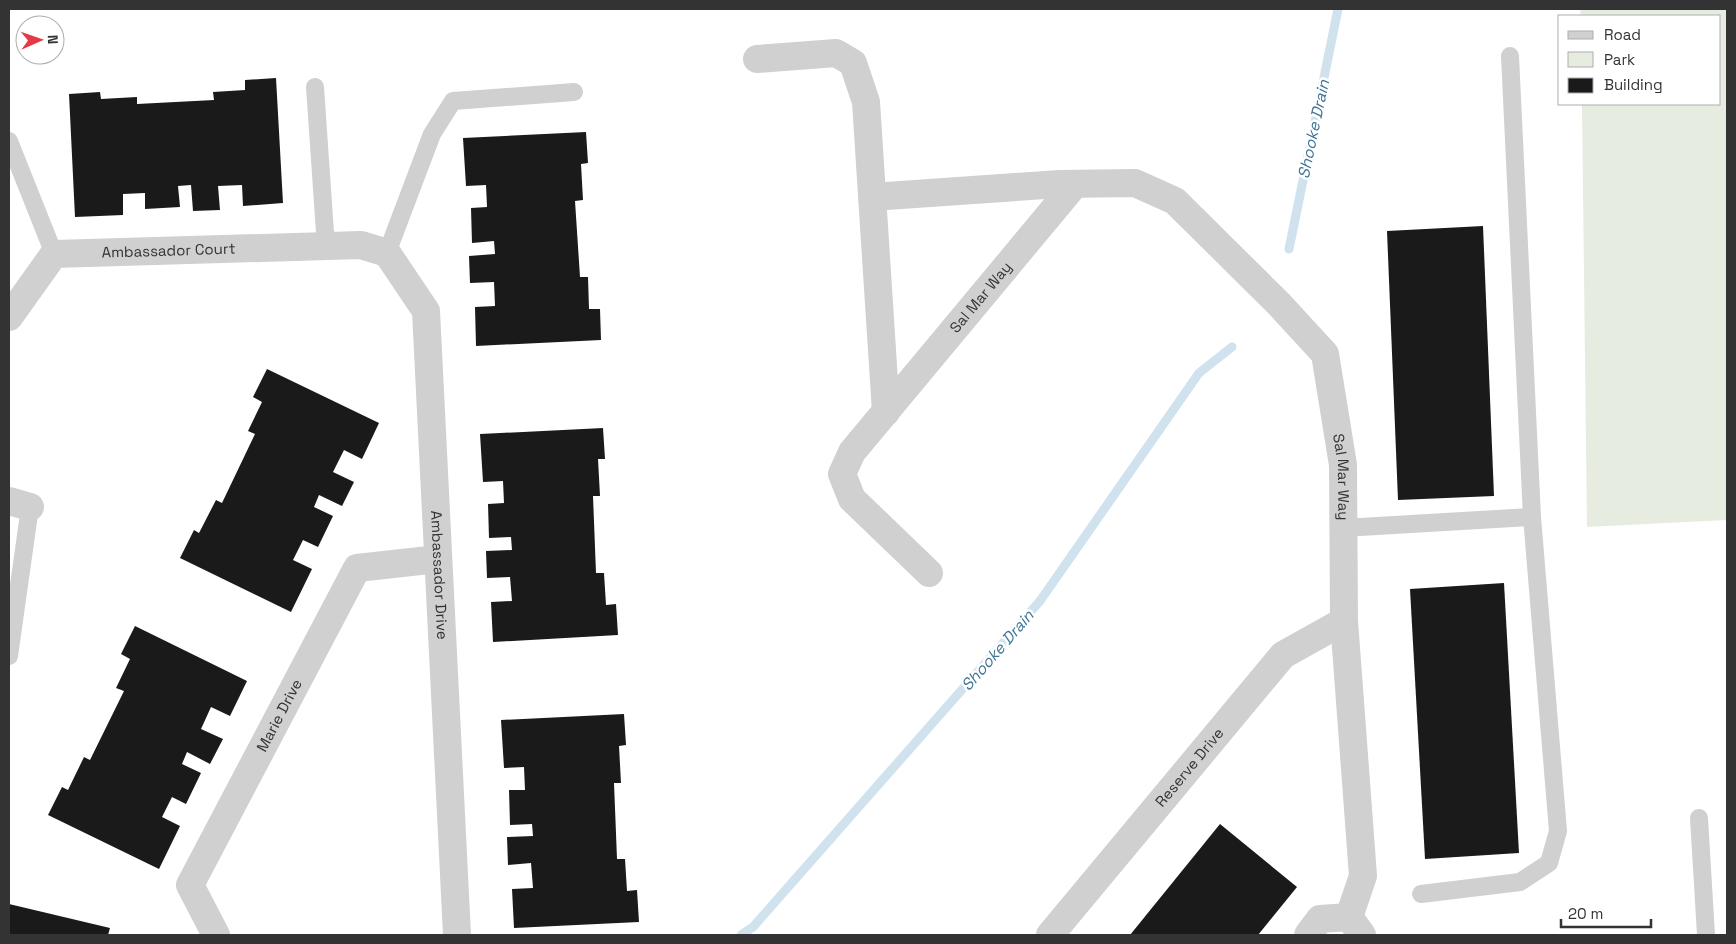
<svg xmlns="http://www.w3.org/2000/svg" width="1736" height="944" font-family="'Space Grotesk',sans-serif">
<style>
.green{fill:#e6ecdf}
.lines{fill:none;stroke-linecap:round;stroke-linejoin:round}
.stream{stroke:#cfe2ee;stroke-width:9}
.building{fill:#1a1a1a}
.service{stroke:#d0d0d0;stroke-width:18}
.minor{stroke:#d0d0d0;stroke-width:28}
.labels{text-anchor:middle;stroke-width:5;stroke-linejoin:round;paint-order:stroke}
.street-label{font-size:15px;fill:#333;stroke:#fff}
.water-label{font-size:16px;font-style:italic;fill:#3f7597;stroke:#fff}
</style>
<rect width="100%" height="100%" fill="#fff"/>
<polygon class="green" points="1580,9 1727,9 1727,520 1587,527 1582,104 1720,104 1720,16 1581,16"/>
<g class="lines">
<g class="stream">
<polyline points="1289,249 1338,9"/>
<polyline points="741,935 753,927 1040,601 1199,373 1232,347"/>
</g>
</g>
<g class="building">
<polygon points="276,78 283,203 243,206 242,185 218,186 220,210 193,211 191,185 178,186 180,207 145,209 145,193 123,194 123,215 75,217 69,94 100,92 101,99 137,97 137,104 214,100 213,92 245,90 245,80"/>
<polygon points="586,132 588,163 581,164 583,200 575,201 580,277 588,277 589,309 600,309 601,340 476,346 475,307 495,306 494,282 470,283 469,256 495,254 494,241 472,243 471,208 487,207 486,185 466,186 463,138"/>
<polygon points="1483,226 1494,496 1398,500 1387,231"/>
<polygon points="267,369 379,423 362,459 344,450 333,472 354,482 342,506 319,495 314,507 333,516 318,547 303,540 293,560 312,569 291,612 180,558 194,530 199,533 216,500 222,503 255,434 248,431 262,402 253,397"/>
<polygon points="603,428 605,459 598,459 600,496 593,496 596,573 604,573 606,605 616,604 618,635 493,642 491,602 512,601 510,577 487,578 486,551 512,550 511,537 489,538 488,504 504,503 503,481 483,482 480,434"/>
<polygon points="1504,583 1519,853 1425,859 1410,589"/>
<polygon points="135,626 247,681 230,716 211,707 201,729 223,739 210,764 187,752 182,764 201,773 186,804 172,797 162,817 180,826 159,869 48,815 62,787 68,790 84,757 90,760 124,691 116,688 130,659 121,654"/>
<polygon points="624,714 626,745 619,746 621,783 614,783 617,859 625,859 627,891 637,890 639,922 514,928 512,889 533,888 531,863 508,865 507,837 533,836 532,824 510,825 509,790 525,790 524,767 504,768 501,720"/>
<polygon points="1220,824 1297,887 1258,935 1130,935"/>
<polygon points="9,904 110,928 108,935 9,935"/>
</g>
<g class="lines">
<g class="service">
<polyline points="315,87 326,247"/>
<polyline points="9,141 54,254"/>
<polyline points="387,253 432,134 453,101 574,92"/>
<polyline points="1343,528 1532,517"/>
<polyline points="9,656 30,507"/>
<polyline points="1699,818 1706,935"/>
<polyline points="1421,894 1520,882 1549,863 1558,831 1532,517 1510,56"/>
</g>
<g class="minor">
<polyline points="757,59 836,53 853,63 866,102 886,412"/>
<path id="s1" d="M 872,197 L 1060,184 L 1135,183 L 1175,201 L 1279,304 L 1325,354 L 1343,465 L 1344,621 L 1363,876 L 1349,917"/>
<path id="s2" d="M 9,317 L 54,254 L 361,245 L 387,253 L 426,311 L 457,935"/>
<polyline points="9,501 30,507"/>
<path id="s3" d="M 929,573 L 852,499 L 842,474 L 852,452 L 1075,184"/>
<path id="s4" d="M 216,935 L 190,885 L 357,568 L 438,559"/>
<path id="s5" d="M 1050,935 L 1283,655 L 1344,621"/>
<polyline points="1308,935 1320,919 1349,917 1362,935"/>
</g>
</g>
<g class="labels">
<g class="street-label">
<text dy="5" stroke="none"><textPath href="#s2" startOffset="192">Ambassador Court</textPath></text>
<text dy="5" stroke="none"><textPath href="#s3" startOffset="359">Sal Mar Way</textPath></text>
<text dy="5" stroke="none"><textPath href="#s1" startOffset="646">Sal Mar Way</textPath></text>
<text dy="5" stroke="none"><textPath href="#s2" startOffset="746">Ambassador Drive</textPath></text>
<text dy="5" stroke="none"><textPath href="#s4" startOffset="248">Marie Drive</textPath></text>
<text dy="5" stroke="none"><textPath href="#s5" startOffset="218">Reserve Drive</textPath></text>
</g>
<g class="water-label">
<text transform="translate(1313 129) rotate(-78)" y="6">Shooke Drain</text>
<text transform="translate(997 650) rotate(-49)" y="6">Shooke Drain</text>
</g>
</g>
<rect width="1736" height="944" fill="none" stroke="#333333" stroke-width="20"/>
<rect x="1558" y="15" width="162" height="90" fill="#ffffff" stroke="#adadad"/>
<rect x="1568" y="31" width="25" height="8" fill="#d0d0d0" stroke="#adadad"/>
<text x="1604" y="40" font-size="15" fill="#333333">Road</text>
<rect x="1568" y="52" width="25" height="15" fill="#e6ecdf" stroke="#adadad"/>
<text x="1604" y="65" font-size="15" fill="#333333">Park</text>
<rect x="1568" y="78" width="25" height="15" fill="#1a1a1a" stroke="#adadad"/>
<text x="1604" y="90" font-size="15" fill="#333333">Building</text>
<g transform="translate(40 40) rotate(88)"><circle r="24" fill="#ffffff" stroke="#adadad"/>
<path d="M0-4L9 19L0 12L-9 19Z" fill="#e63946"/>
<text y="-8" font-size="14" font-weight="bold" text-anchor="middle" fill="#333333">N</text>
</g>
<path d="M1561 919v8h90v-8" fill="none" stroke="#333333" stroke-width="2.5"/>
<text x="1568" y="919" font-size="15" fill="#333333" stroke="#ffffff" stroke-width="4" paint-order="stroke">20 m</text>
</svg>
